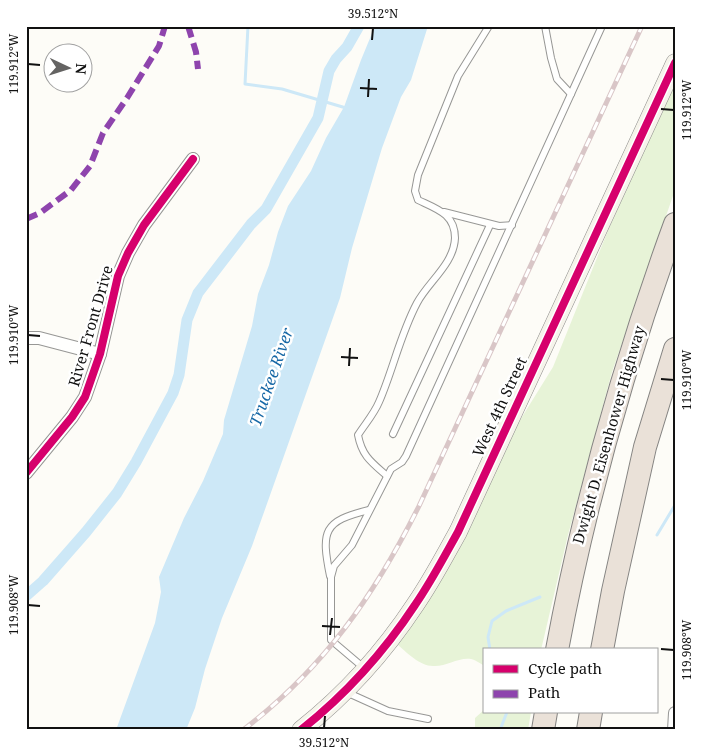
<svg xmlns="http://www.w3.org/2000/svg" width="701" height="756" font-family="'Noto Serif',serif">
<style>
.green{fill:#e7f3d7}
.water{fill:#cde8f7}
.lines{fill:none;stroke-linecap:round;stroke-linejoin:round}
.stream{stroke:#cde8f7;stroke-width:3}
.canal{stroke:#cde8f7;stroke-width:11}
.service-casing{stroke:#979795;stroke-width:8}
.minor-casing{stroke:#979795;stroke-width:14}
.secondary-casing{stroke:#8e8d8b;stroke-width:19}
.motorway-casing{stroke:#858482;stroke-width:24}
.service{stroke:#fffffe;stroke-width:6}
.minor{stroke:#fffffe;stroke-width:12}
.secondary{stroke:#f6f4eb;stroke-width:18}
.motorway{stroke:#eae1d8;stroke-width:22}
.rail-casing{stroke:#d9c6c7;stroke-width:5}
.rail{stroke:#fff;stroke-width:3;stroke-dasharray:9;stroke-linecap:butt}
.quiet{stroke:#8e44ad;stroke-width:6;stroke-dasharray:12 6;stroke-linecap:butt}
.cycleway-casing{stroke:#fff;stroke-width:11}
.cycleway{stroke:#d6006c;stroke-width:8}
.ticks{fill:none;stroke:#111;stroke-width:2}
.labels{text-anchor:middle;stroke-width:5;stroke-linejoin:round;paint-order:stroke}
.street-label{font-size:15px;fill:#111;stroke:#fff}
.water-label{font-size:16px;font-style:italic;fill:#1768a6;stroke:#fff}
.neatline{fill:none;stroke:#111;stroke-width:2}
.ticks-label{font-size:12px;text-anchor:middle;fill:#111}
</style>
<rect width="100%" height="100%" fill="#fdfcf7"/>
<g class="green">
<path d="M 675,82 L 675,190 L 612,372 L 568,535 L 541,650 L 485,650 L 485,666 C 481,664 476,660 471,659 C 458,657 446,667 433,666 C 420,666 406,652 397,644 L 477,508 L 517,425 L 553,367 L 609,228 Z"/>
<polygon points="485,709 485,712 531,712 528,730 475,730 475,718"/>
</g>
<polygon class="water" points="375,26 428,26 411,80 401,97 382,148 352,248 340,298 252,546 222,618 205,669 195,708 186,730 116,730 155,623 161,592 159,577 184,518 203,481 223,434 224,420 252,326 258,294 269,265 278,232 288,206 311,171 326,138 344,107 361,60"/>
<g class="lines">
<g class="stream">
<polyline points="248,26 245,84 282,89 346,108"/>
<polyline points="657,535 675,505"/>
<polyline points="490,650 488,637 492,621 506,611 540,597"/>
<polyline points="500,730 507,712"/>
</g>
<polyline class="canal" points="26,596 43,581 86,532 117,493 136,462 173,393 179,375 187,320 198,293 251,224 266,209 318,118 329,71 336,59 347,47 359,26"/>
<defs>
<g id="service">
<polyline points="545,26 551,58 557,79 571,94"/>
<polyline points="444,212 499,226 512,225"/>
<polyline points="393,434 490,225"/>
<path d="M 387,476 C 371,462 362,456 358,435 C 365,424 374,414 379,402 C 393,370 400,335 417,303 C 428,282 454,264 455,238 C 455,214 437,209 418,200 L 415,191 L 418,175 L 458,76 L 489,26"/>
<path d="M 330,576 C 321,531 323,521 369,510"/>
<polyline points="364,668 331,640 331,577 334,566 352,545 391,469 402,462 406,456 602,26"/>
<polyline points="346,692 388,711 428,719"/>
</g>
<g id="minor">
<polyline points="26,338 39,338 100,354"/>
<polyline points="26,473 72,417 85,397 100,354 118,276 128,253 144,225 193,159"/>
<polyline points="674,730 675,713"/>
</g>
<path id="secondary" d="M 301,730 C 345,695 384,652 415,605 C 431,582 444,557 458,532 L 675,63"/>
<g id="motorway">
<path d="M 557,650 C 584,505 624,363 675,224"/>
<polyline points="602,650 613,591 645,447 675,349"/>
<polyline points="543,730 546,712"/>
<polyline points="588,730 591,712"/>
</g>
</defs>
<use href="#service" class="service-casing"/>
<use href="#minor" class="minor-casing"/>
<use href="#secondary" class="secondary-casing"/>
<use href="#motorway" class="motorway-casing"/>
<use href="#service" class="service"/>
<use href="#minor" class="minor"/>
<use href="#secondary" class="secondary"/>
<use href="#motorway" class="motorway"/>
<defs>
<path id="rail" d="M 243,730 C 324,668 374,596 419,506 L 642,26"/>
</defs>
<use href="#rail" class="rail-casing"/>
<use href="#rail" class="rail"/>
<g class="quiet">
<polyline points="188,26 196,52 198,69"/>
<polyline points="26,219 40,213 71,190 90,166 103,133 127,98 159,46 165,26"/>
</g>
<defs>
<g id="cycleway">
<polyline points="26,473 72,417 85,397 100,354 118,276 128,253 144,225 193,159"/>
<path d="M 301,730 C 345,695 384,652 415,605 C 431,582 444,557 458,532 L 675,63"/>
</g>
</defs>
<use href="#cycleway" class="cycleway-casing"/>
<use href="#cycleway" class="cycleway"/>
</g>
<path class="ticks" d="M 372,40 L 373,28M 28,64 L 40,65M 360,88 L 377,89M 368,97 L 369,79M 661,109 L 674,110M 28,335 L 40,336M 341,357 L 358,358M 349,366 L 350,348M 661,379 L 674,380M 28,605 L 40,606M 322,626 L 340,627M 330,635 L 332,618M 661,649 L 674,650M 324,728 L 325,716"/>
<g class="labels">
<g class="street-label">
<text transform="translate(91 326) rotate(-74)" y="5">River Front Drive</text>
<text transform="translate(500 407) rotate(-65)" y="5">West 4th Street</text>
<text transform="translate(609 435) rotate(-74)" y="5">Dwight D. Eisenhower Highway</text>
</g>
<g class="water-label">
<text transform="translate(271 377) rotate(-71)" y="6">Truckee River</text>
</g>
</g>
<rect width="701" height="756" fill="none" stroke="#ffffff" stroke-width="55"/>
<rect x="483" y="648" width="175" height="65" fill="#ffffff" stroke="#a0a0a0"/>
<rect x="493" y="665" width="25" height="8" fill="#d6006c" stroke="#a0a0a0"/>
<text x="528" y="674" font-size="15" fill="#111111">Cycle path</text>
<rect x="493" y="690" width="25" height="8" fill="#8e44ad" stroke="#a0a0a0"/>
<text x="528" y="698" font-size="15" fill="#111111">Path</text>
<g transform="translate(68 68) rotate(94)"><circle r="24" fill="#ffffff" stroke="#a0a0a0"/>
<path d="M0-4L9 19L0 12L-9 19Z" fill="#646362"/>
<text y="-8" font-size="14" font-weight="bold" text-anchor="middle" fill="#111111">N</text>
</g>
<rect x="28" y="28" width="646" height="700" class="neatline"/>
<g class="ticks-label">
<text x="373" y="18">39.512°N</text>
<text transform="translate(14 64) rotate(-90)" y="4">119.912°W</text>
<text transform="translate(687 110) rotate(-90)" y="4">119.912°W</text>
<text transform="translate(14 335) rotate(-90)" y="4">119.910°W</text>
<text transform="translate(687 380) rotate(-90)" y="4">119.910°W</text>
<text transform="translate(14 605) rotate(-90)" y="4">119.908°W</text>
<text transform="translate(687 650) rotate(-90)" y="4">119.908°W</text>
<text x="324" y="747">39.512°N</text>
</g>
</svg>
